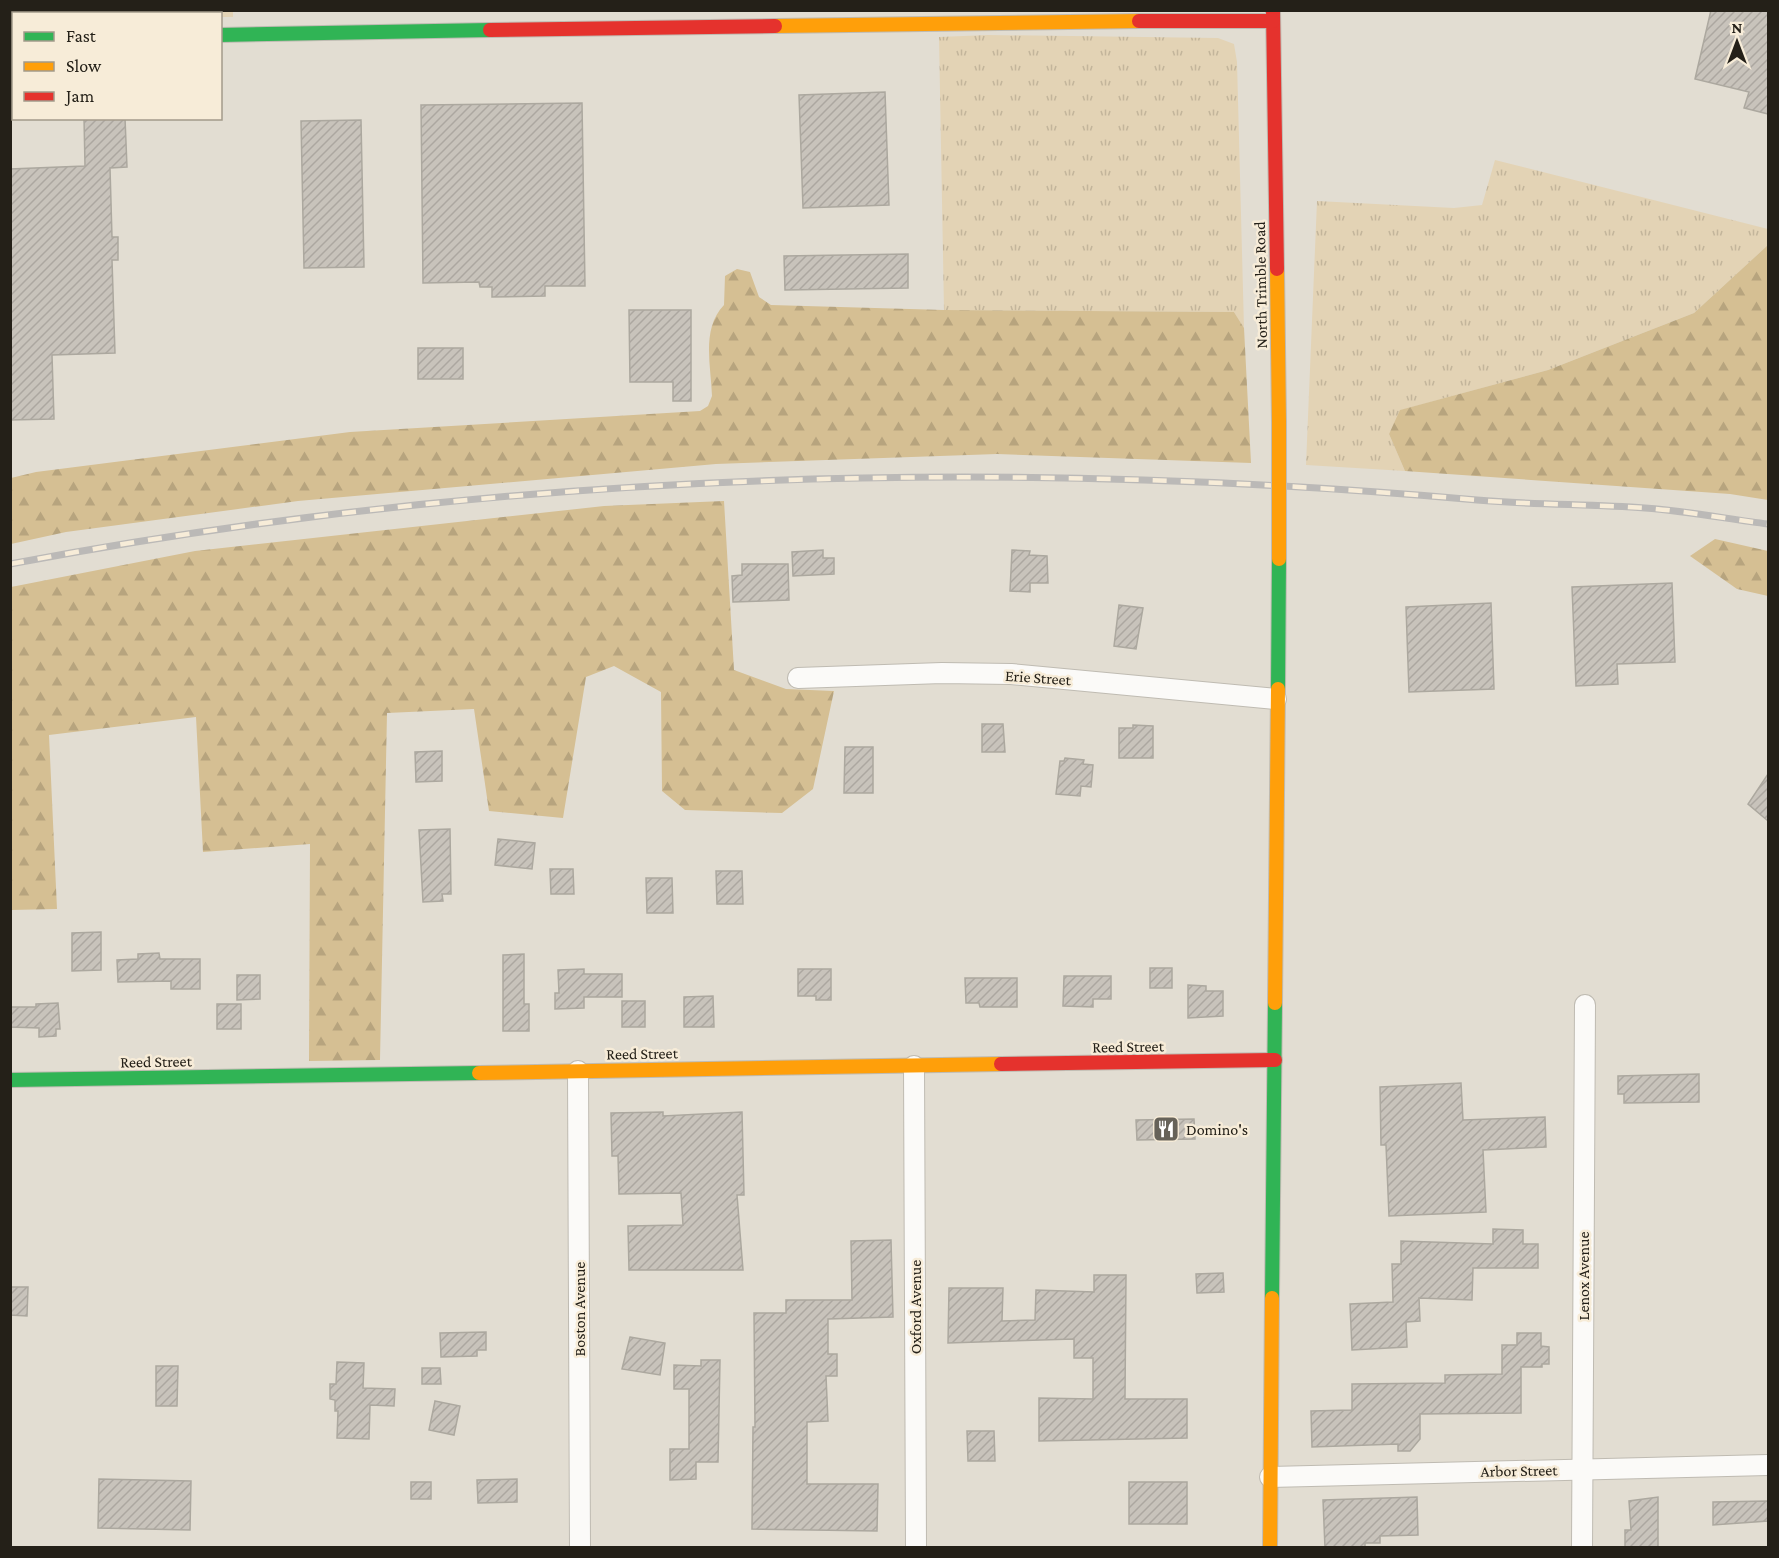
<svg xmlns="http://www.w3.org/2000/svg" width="1779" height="1558" font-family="'Crimson Pro',serif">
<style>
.grass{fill:url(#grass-tufts)}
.forest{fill:url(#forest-firs)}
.pitch{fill:#e3d3b5}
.building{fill:url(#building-hatch);stroke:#aca89f;stroke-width:1.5}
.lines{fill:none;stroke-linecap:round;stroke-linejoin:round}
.street-casing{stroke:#bfbbb2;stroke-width:22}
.fast-casing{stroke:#bfbbb2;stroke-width:16}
.slow-casing{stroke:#bfbbb2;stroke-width:16}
.jam-casing{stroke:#bfbbb2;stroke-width:16}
.street{stroke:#fbfaf8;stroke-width:20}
.fast{stroke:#30b455;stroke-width:14}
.slow{stroke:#ff9f0a;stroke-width:14}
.jam{stroke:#e5322d;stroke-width:14}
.rail-casing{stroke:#bbb9b7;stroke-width:7}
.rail{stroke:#f7ecd8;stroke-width:4.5;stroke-dasharray:14;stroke-linecap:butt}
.slow-bridge-casing{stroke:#bfbbb2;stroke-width:16;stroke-linecap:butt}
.slow-bridge{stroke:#ff9f0a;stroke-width:14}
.labels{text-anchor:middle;stroke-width:5;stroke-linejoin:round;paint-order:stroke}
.street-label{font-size:16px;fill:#242018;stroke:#f7ecd8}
.poi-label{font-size:16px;fill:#242018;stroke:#f7ecd8;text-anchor:start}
</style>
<defs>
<pattern id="grass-tufts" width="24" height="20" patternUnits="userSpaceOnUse" patternTransform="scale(1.5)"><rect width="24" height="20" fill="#e3d3b5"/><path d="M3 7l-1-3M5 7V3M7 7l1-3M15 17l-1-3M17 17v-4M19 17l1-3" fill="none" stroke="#c3b59b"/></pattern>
<pattern id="forest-firs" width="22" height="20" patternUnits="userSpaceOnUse" patternTransform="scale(1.5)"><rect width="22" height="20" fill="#d5bf93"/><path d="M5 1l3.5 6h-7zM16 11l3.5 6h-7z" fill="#b7a47e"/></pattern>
<pattern id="building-hatch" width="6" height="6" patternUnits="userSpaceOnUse" patternTransform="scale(1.5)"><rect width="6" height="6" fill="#c8c3bb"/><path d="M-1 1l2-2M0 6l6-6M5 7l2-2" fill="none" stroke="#aca7a0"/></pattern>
</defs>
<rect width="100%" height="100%" fill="#e2ddd2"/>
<g class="grass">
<polygon points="988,35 1218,38 1234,44 1237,62 1244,328 1234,312 944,310 939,37"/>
<polygon points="1495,160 1768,229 1768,245 1694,313 1548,370 1401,410 1389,434 1405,471 1306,465 1317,201 1454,208 1482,205"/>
</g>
<g class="forest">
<polygon points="1768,245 1768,500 1730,494 1405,471 1389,434 1400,410 1548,370 1694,313"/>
<path d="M 737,269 L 750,272 L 759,297 L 771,305 L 944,310 L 1234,312 L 1244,328 L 1251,463 L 997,454 L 716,464 L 298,501 L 66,532 L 11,544 L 11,478 L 36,472 L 350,432 L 700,411 L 708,406 L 712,396 C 711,365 701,329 724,305 L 725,276 Z"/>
<polygon points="724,501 734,670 786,689 834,691 813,789 782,813 685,810 662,791 661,692 614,666 586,677 563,818 489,811 474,709 387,713 380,1060 309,1061 310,844 203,852 196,717 49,735 57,909 11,910 11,587 195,551 604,506"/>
<polygon points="1715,539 1768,551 1768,596 1737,589 1690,556"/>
</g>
<polygon class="pitch" points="141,11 233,11 233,17 221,17 220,14 141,13"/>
<g class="building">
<polygon points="1711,10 1768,10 1768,114 1744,108 1749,92 1695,79"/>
<polygon points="885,92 889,205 803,208 799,95"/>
<polygon points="582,103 585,286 545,286 545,296 492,297 492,287 480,287 479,282 423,283 421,105"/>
<polygon points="84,118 125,118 127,167 110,168 112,237 118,237 118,260 112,260 115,353 52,355 54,419 10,420 10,169 85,166"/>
<polygon points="361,120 364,267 304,268 301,121"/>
<polygon points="908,254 908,288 785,290 784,256"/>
<polygon points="629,310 691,310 691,401 673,401 673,382 630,382"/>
<rect x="418" y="348" width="45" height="31"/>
<polygon points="823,550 823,558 834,558 834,574 793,576 792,552"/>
<polygon points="1012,550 1030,551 1029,555 1047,556 1048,583 1030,583 1030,592 1010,591"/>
<polygon points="742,564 788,564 789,600 733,602 732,576 742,575"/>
<polygon points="1672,583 1675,662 1617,664 1618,684 1576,686 1572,587"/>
<polygon points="1491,603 1494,689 1409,692 1406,607"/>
<polygon points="1119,605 1143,608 1136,649 1114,646"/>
<polygon points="982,724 1003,724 1005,752 982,752"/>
<polygon points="1133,725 1153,726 1153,758 1119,758 1119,728 1133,728"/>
<polygon points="845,747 873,747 873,793 844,793"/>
<polygon points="442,751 442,781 416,782 415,752"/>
<polygon points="1065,758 1084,760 1083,764 1093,765 1091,787 1081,786 1080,796 1056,794 1060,761 1064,761"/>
<polygon points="1768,774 1768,821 1748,804"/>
<polygon points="450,829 451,894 442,894 443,901 423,902 419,830"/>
<polygon points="498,839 535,843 532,869 495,865"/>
<polygon points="550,869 573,869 574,894 551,894"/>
<polygon points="716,871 742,871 743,904 717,904"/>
<polygon points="646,878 672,878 673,913 647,913"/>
<polygon points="101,932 101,970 72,971 72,933"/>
<polygon points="159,953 160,959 200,959 200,989 171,989 171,981 118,982 117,960 138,959 138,954"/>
<polygon points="524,954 524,1004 529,1004 529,1031 503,1031 503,955"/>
<rect x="1150" y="968" width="22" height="20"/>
<polygon points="584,969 584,974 622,974 622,997 584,997 584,1008 555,1009 555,993 559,993 558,970"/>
<polygon points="798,969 831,969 831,1000 816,1000 816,996 798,996"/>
<polygon points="237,975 260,975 260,999 237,1000"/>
<polygon points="1064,976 1111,976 1111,999 1093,999 1093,1007 1063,1006"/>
<polygon points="965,978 1017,978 1017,1007 980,1007 979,1003 966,1003"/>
<polygon points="1188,985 1206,986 1206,991 1223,991 1223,1016 1188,1018"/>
<polygon points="713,996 714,1027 684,1027 684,997"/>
<rect x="622" y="1001" width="23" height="26"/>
<polygon points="58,1003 60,1029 56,1029 56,1036 39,1037 39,1028 10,1027 10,1007 36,1007 36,1004"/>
<rect x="217" y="1004" width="24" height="25"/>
<polygon points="1699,1074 1699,1102 1624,1103 1624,1094 1618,1094 1618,1076"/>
<polygon points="1461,1083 1463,1120 1545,1117 1546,1147 1483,1150 1486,1212 1389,1216 1386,1145 1381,1145 1380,1087"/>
<polygon points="663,1112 663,1116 742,1112 744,1195 737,1195 743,1270 629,1270 628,1226 683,1225 681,1193 619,1194 618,1156 612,1156 611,1113"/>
<polygon points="1194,1119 1195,1139 1137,1140 1136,1120"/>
<polygon points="1493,1229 1523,1230 1523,1244 1538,1244 1538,1268 1473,1268 1472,1300 1419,1298 1420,1321 1406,1322 1407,1347 1352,1350 1350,1304 1393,1302 1392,1264 1401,1264 1401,1241 1493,1244"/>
<polygon points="891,1240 893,1317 828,1319 828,1354 837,1354 837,1376 826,1376 828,1421 807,1422 807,1484 878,1484 877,1531 752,1529 753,1427 755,1427 754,1313 786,1313 786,1300 852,1300 851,1241"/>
<polygon points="1223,1273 1224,1292 1197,1293 1196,1274"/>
<polygon points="1094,1275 1126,1275 1125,1399 1187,1399 1187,1438 1039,1441 1039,1398 1093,1399 1093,1358 1074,1358 1074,1339 948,1343 949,1288 1003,1288 1002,1321 1035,1320 1036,1290 1094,1292"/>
<polygon points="10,1287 28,1287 27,1316 10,1315"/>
<polygon points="486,1332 486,1350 477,1350 477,1356 441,1357 440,1333"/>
<polygon points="1517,1333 1541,1333 1541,1346 1549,1347 1549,1364 1542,1364 1542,1367 1521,1367 1521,1413 1420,1414 1420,1439 1410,1451 1398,1451 1398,1444 1312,1447 1311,1411 1352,1410 1352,1384 1445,1383 1445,1375 1502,1374 1502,1345 1517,1345"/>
<polygon points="630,1337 665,1343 660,1375 622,1369"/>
<polygon points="701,1360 720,1360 718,1462 696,1462 696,1479 670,1480 670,1449 689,1449 689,1389 674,1389 674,1365 701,1366"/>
<polygon points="337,1362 364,1363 363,1388 395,1389 394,1406 370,1405 369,1439 337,1438 338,1411 335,1411 335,1400 330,1399 330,1384 336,1384"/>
<polygon points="156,1366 178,1366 177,1406 156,1406"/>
<polygon points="422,1368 440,1368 441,1384 422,1384"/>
<polygon points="435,1401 460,1406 454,1435 429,1430"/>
<polygon points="967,1431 994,1431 995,1461 968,1461"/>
<polygon points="99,1479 191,1481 190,1530 98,1528"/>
<polygon points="517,1479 517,1502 478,1503 477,1480"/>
<rect x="411" y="1482" width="20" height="17"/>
<rect x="1129" y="1482" width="58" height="42"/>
<polygon points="1417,1497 1418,1535 1380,1536 1380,1543 1365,1543 1365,1548 1325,1548 1323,1500"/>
<polygon points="1658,1497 1658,1548 1625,1548 1625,1530 1631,1530 1629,1501"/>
<polygon points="1768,1501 1768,1521 1713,1525 1713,1502"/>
</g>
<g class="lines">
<defs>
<g id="street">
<polyline points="798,678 942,673 1011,674 1276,699"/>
<polyline points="914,1066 916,1548"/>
<polyline points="578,1071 580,1548"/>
<polyline points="1270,1477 1768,1465"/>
<polyline points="1582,1548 1585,1005"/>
</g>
<g id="fast">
<polyline points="220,35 490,30"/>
<polyline points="1278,689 1279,559"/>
<polyline points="10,1080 479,1073"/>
<polyline points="1272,1298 1275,1003"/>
</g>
<g id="slow">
<polyline points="775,26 1139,21"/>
<polyline points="1277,269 1279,422"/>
<polyline points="1275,1003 1278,689"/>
<polyline points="479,1073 1001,1064"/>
<polyline points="1270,1548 1272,1298"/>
</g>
<g id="jam">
<polyline points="1273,10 1277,269"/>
<polyline points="1139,21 1273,21"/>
<polyline points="490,30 775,26"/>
<polyline points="1001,1064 1275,1060"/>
</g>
</defs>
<use href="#street" class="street-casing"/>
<use href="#fast" class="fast-casing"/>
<use href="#slow" class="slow-casing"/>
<use href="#jam" class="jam-casing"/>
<use href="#street" class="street"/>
<use href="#fast" class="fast"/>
<use href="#slow" class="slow"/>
<use href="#jam" class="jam"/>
<defs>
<path id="rail" d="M 10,564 C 493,473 989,457 1477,500 C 1533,505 1589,504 1645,508 C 1686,511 1728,519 1768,524"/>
</defs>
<use href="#rail" class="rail-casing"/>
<use href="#rail" class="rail"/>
<defs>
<polyline id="slow-bridge" points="1279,422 1279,559"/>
</defs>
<use href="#slow-bridge" class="slow-bridge-casing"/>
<use href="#slow-bridge" class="slow-bridge"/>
</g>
<defs>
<symbol id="restaurant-square" viewBox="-11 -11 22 22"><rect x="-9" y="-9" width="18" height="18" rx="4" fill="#666259" stroke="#f7ecd8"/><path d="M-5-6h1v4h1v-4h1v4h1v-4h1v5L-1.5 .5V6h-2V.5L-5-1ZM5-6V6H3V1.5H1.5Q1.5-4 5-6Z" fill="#fff"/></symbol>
</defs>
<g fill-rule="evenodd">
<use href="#restaurant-square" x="1151" y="1114" width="30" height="30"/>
</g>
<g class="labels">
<g class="street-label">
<text transform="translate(1260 285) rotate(-91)" y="6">North Trimble Road</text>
<text transform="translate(1038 677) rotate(4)" y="6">Erie Street</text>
<text transform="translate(1128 1046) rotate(-1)" y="6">Reed Street</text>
<text transform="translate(642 1053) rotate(-1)" y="6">Reed Street</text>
<text transform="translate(156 1061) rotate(-1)" y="6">Reed Street</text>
<text transform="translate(1583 1276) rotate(-90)" y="6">Lenox Avenue</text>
<text transform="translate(915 1307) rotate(-90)" y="6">Oxford Avenue</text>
<text transform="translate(579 1309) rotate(-90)" y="6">Boston Avenue</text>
<text transform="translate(1519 1470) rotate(-1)" y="6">Arbor Street</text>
</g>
<g class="poi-label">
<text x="1186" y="1135">Domino's</text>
</g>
</g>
<rect width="1779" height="1558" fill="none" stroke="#242018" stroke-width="24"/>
<rect x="12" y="12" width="210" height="108" fill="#f7ecd8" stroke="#a39a8b" stroke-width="1.5"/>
<rect x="24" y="32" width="30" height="9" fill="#30b455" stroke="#a39a8b" stroke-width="1.5"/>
<text x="66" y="42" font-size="18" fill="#242018">Fast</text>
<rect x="24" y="62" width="30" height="9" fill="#ff9f0a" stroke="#a39a8b" stroke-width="1.5"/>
<text x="66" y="72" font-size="18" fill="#242018">Slow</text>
<rect x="24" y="92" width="30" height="9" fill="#e5322d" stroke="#a39a8b" stroke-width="1.5"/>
<text x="66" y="102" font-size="18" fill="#242018">Jam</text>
<g transform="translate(1737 42)" stroke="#f7ecd8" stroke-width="4.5" paint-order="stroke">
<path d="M0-4.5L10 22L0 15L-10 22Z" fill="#242018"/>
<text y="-9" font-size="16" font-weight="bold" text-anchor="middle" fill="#242018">N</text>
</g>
</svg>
